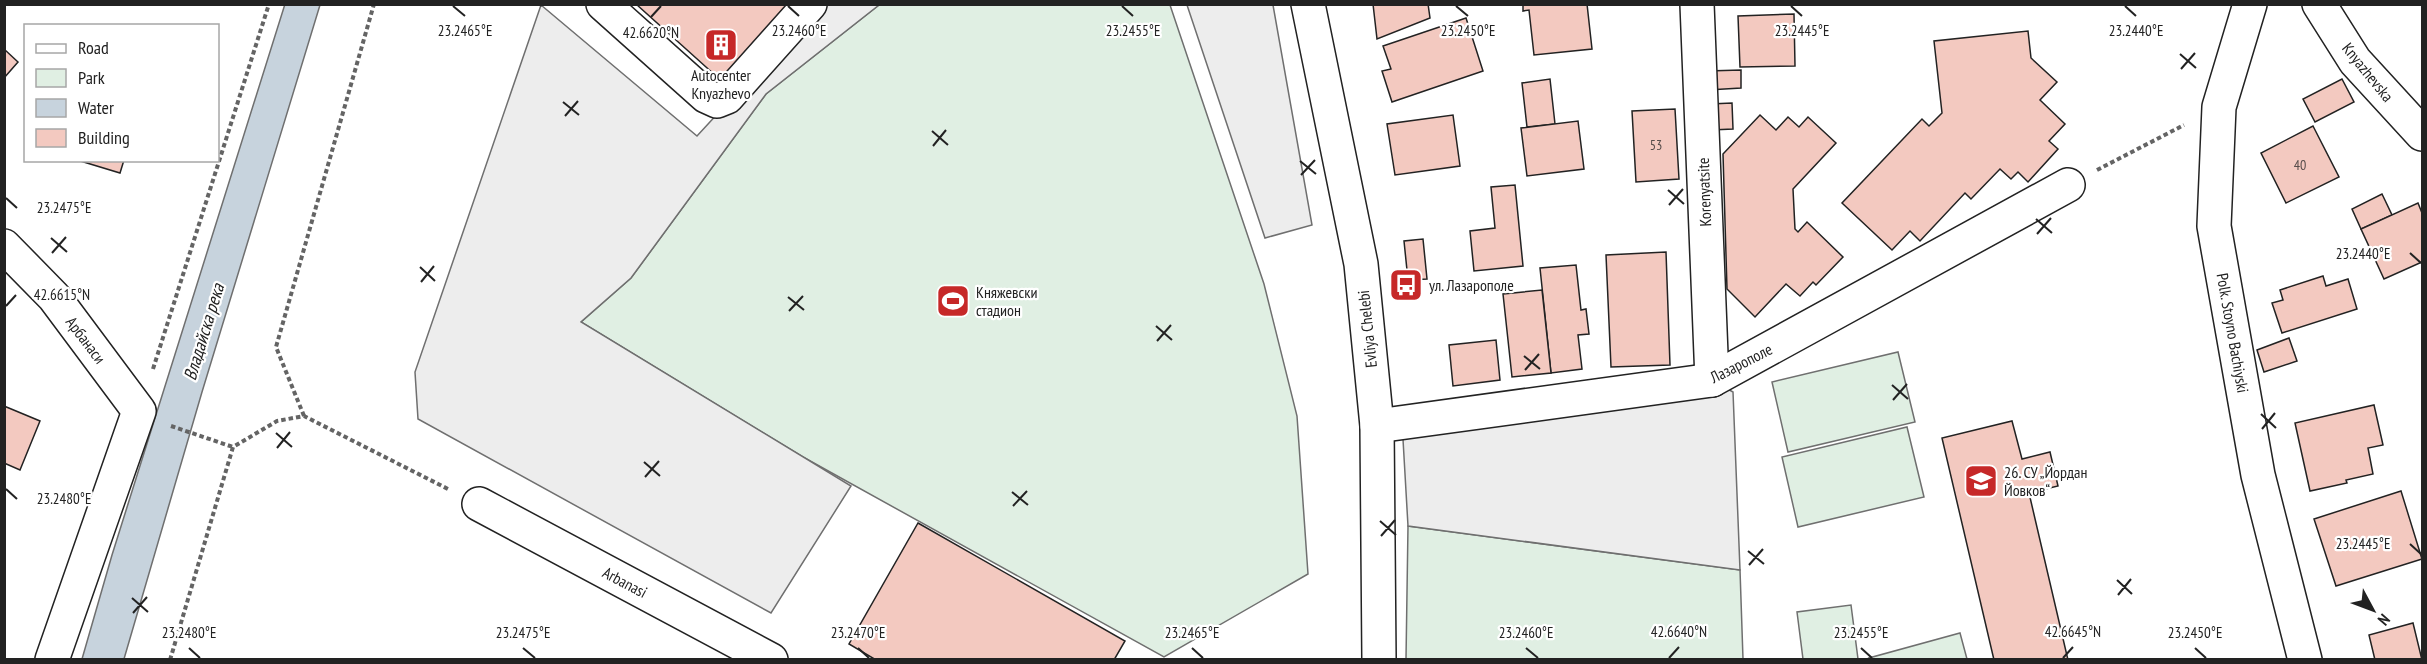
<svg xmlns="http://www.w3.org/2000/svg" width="2427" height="664" font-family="'PT Sans Narrow',sans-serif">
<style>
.green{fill:#e0efe3;stroke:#6f6f6f;stroke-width:1.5}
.parking{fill:#ededed;stroke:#6f6f6f;stroke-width:1.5}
.water{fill:#c7d3dd;stroke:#6f6f6f;stroke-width:1.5}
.building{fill:#f3c9c0;stroke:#222;stroke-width:1.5}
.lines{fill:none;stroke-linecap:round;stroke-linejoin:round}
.minor-casing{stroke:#222;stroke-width:36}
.path{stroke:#646464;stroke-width:4;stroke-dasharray:4.5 3;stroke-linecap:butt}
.minor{stroke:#fff;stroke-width:33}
.wall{stroke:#222;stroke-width:3}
.ticks{fill:none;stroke:#222;stroke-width:2}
.labels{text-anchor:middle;stroke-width:4.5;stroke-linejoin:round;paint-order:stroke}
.number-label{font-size:14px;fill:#564c4a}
.street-label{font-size:16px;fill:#222;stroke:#fff}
.poi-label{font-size:16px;fill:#222;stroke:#fff;text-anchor:start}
.water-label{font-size:18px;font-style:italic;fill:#222;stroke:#fff}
.ticks-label{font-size:15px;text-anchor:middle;fill:#222;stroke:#fff;stroke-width:4.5;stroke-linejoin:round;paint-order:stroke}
</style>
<rect width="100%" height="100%" fill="#fff"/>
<g class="green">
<polygon points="879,5 1170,5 1264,284 1297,416 1308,574 1164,657 803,457 581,322 631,278 766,94"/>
<polygon points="1898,352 1915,422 1788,452 1772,382"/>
<polygon points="1907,427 1924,497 1798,527 1782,457"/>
<polygon points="1408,526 1740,570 1743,659 1406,659"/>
<polygon points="1851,605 1858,659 1803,659 1797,612"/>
<polygon points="1960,633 1967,659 1870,659 1869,658"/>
</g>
<g class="parking">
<polygon points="541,5 697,136 818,5 879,5 766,94 631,278 581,322 851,486 771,613 418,419 415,372"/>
<polygon points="1187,5 1273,5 1312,225 1265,238"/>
<polygon points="1712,380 1733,392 1740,570 1408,526 1402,422"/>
</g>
<polygon class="water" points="285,4 320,5 202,392 124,659 82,659 112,555"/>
<g class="building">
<polygon points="636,4 798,4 726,85"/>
<polygon points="1373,4 1428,4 1430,18 1377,39"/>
<polygon points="1523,4 1587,4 1592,49 1534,55 1529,10 1523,11"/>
<polygon points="1794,14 1795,66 1740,67 1738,16"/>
<polygon points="1466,18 1483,71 1392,102 1382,71 1391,69 1383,46"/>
<polygon points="2028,31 2031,58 2057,82 2040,100 2065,124 2049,141 2058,149 2028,182 2018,172 2011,179 2000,169 1971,199 1965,193 1920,241 1910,231 1892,250 1842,203 1922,119 1929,126 1942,113 1934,41"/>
<polygon points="4,49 18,62 4,78"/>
<polygon points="1741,70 1741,88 1708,90 1707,71"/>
<polygon points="1550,79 1555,124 1527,127 1522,83"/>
<polygon points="2342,79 2354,102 2315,122 2303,99"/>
<polygon points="1732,103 1733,129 1711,130 1710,104"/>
<polygon points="1675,109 1679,179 1636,182 1632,111"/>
<polygon points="1453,115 1460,166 1395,175 1387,124"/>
<polygon points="1760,115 1776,130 1788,117 1799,127 1808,117 1836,143 1793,189 1795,229 1798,232 1807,222 1843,257 1816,285 1813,282 1800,296 1786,284 1755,317 1727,289 1723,154"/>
<polygon points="1578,121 1584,169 1527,176 1521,128"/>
<polygon points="2313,126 2339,177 2286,203 2261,153"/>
<polygon points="77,160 124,160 120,173"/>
<polygon points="1515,185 1523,266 1474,271 1470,231 1495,228 1491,187"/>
<polygon points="2382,194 2392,215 2361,229 2352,209"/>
<polygon points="2418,203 2422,213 2422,262 2384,279 2361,229"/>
<polygon points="1423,239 1427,279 1408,280 1404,241"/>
<polygon points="1666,252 1670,365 1611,367 1606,255"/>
<polygon points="1576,265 1581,310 1586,309 1589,334 1578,335 1582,369 1551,373 1540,268"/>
<polygon points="2323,276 2326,286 2348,279 2357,309 2282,333 2272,303 2283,300 2280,290"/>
<polygon points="1542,290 1551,373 1512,377 1503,294"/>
<polygon points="2289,338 2297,361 2264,372 2257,350"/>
<polygon points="1496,340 1500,380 1453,386 1449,345"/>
<polygon points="2374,405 2383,445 2368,448 2373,474 2346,480 2347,483 2310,491 2295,423"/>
<polygon points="4,406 40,421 20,470 4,463"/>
<polygon points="2012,421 2022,459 2050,452 2058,486 2029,493 2068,660 1994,660 1942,438"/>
<polygon points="2401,491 2422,559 2336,586 2314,519"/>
<polygon points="918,523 1125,641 1114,660 876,660 849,644"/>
<polygon points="2413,623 2422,660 2375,660 2369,635"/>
</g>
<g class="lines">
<defs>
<g id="minor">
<polyline points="603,4 706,96 717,101 727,97 810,4"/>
<polyline points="1308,4 1361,264 1377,426 1379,660"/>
<polyline points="1697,4 1712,380"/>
<polyline points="2250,4 2219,107 2214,226 2258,475 2305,660"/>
<polyline points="2319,4 2355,61 2422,134"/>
<polyline points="4,246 54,297 139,411 52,660"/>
<polyline points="1377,426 1712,380 2068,185"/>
<polyline points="479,504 771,660"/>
</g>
</defs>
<use href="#minor" class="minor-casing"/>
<g class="path">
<polyline points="2097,170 2184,125"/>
<polyline points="153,369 269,4"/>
<polyline points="304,416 276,347 374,4"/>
<polyline points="171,426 233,447"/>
<polyline points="170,660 233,447 277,421 304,416 448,489"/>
</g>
<use href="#minor" class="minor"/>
<polyline class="wall" points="541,5 542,4"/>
</g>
<path class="ticks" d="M 453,6 L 465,16M 788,6 L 799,16M 1122,6 L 1133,16M 1456,6 L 1468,16M 1791,6 L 1802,16M 2125,6 L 2136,16M 651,17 L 661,6M 2180,54 L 2196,68M 2181,69 L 2195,53M 563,102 L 579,115M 565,116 L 578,101M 932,131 L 948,145M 933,146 L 946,130M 1300,161 L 1316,174M 1301,175 L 1315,160M 1668,190 L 1684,204M 6,198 L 17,208M 1669,205 L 1683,189M 2036,219 L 2052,233M 2037,234 L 2051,218M 51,238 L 67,252M 52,253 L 66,237M 2410,253 L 2421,263M 420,267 L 435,281M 421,282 L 434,266M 788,297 L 804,310M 6,306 L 16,295M 789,311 L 803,296M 1156,326 L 1172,340M 1157,341 L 1171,325M 1524,356 L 1540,369M 1525,370 L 1539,354M 1892,385 L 1908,399M 1893,400 L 1907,384M 2261,414 L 2276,428M 2262,429 L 2275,413M 276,433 L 292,447M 277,448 L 290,432M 644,462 L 660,476M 645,477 L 659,461M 6,489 L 17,499M 1012,492 L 1028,505M 1013,506 L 1027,491M 1380,521 L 1396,535M 1381,536 L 1395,520M 2410,544 L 2421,554M 1748,551 L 1764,564M 1749,565 L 1763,549M 2117,580 L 2132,594M 2118,595 L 2131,579M 132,598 L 148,612M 133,613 L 147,597M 189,648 L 200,658M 523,648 L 535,658M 858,648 L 869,658M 1192,648 L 1203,658M 1526,648 L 1538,658M 1861,648 L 1872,658M 2195,648 L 2206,658M 1669,658 L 1679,647M 2063,658 L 2073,647"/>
<defs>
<symbol id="building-square" viewBox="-11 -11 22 22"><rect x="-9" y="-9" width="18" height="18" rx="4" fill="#c62828" stroke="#fff"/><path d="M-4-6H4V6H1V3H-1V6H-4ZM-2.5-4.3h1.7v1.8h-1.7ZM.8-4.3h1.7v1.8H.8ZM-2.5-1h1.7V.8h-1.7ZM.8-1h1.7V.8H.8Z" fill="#fff"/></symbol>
<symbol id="bus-square" viewBox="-11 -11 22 22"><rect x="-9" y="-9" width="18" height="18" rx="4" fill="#c62828" stroke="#fff"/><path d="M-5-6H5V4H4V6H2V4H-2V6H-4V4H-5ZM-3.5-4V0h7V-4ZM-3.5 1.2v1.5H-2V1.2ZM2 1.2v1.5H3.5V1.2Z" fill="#fff"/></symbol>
<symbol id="stadium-square" viewBox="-11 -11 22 22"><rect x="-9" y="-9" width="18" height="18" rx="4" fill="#c62828" stroke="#fff"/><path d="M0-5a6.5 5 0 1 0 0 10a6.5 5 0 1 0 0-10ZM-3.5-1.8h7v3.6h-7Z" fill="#fff"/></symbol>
<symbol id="school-square" viewBox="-11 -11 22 22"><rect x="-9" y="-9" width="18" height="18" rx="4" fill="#c62828" stroke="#fff"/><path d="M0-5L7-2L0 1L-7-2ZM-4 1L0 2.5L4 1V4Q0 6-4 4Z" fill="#fff"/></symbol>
</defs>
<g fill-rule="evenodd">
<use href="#building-square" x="702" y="26" width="38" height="38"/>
<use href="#bus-square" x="1387" y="266" width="38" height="38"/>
<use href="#stadium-square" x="934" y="282" width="38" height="38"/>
<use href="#school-square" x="1962" y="462" width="38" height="38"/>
</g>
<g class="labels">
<g class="number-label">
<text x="1656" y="150">53</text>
<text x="2300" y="170">40</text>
</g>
<g class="street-label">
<text transform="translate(2368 72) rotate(51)" y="6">Knyazhevska</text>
<text transform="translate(1704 192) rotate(-92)" y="6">Korenyatsite</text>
<text transform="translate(1367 329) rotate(-96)" y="6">Evliya Chelebi</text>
<text transform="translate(2233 333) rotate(80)" y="6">Polk. Stoyno Bachiyski</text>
<text transform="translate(86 340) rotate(53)" y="6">Арбанаси</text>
<text transform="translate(1741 363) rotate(-27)" y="6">Лазарополе</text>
<text transform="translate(625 582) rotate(28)" y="6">Arbanasi</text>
</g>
<g class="poi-label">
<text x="721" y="81" text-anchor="middle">Autocenter<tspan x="721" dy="18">Knyazhevo</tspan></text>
<text x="1429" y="291">ул. Лазарополе</text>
<text x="976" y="298">Княжевски<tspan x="976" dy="18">стадион</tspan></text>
<text x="2004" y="478">26. СУ „Йордан<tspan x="2004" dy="18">Йовков“</tspan></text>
</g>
<g class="water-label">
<text transform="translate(204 332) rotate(-73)" y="6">Владайска река</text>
</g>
</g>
<g class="ticks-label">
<text x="465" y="36">23.2465°E</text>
<text x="799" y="36">23.2460°E</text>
<text x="1133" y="36">23.2455°E</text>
<text x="1468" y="36">23.2450°E</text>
<text x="1802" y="36">23.2445°E</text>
<text x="2136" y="36">23.2440°E</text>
<text x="651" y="38">42.6620°N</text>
<text x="64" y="213">23.2475°E</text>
<text x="2363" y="259">23.2440°E</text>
<text x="62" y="300">42.6615°N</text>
<text x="64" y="504">23.2480°E</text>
<text x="2363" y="549">23.2445°E</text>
<text x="1679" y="637">42.6640°N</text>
<text x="2073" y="637">42.6645°N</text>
<text x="189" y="638">23.2480°E</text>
<text x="523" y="638">23.2475°E</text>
<text x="858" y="638">23.2470°E</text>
<text x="1192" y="638">23.2465°E</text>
<text x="1526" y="638">23.2460°E</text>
<text x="1861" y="638">23.2455°E</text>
<text x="2195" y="638">23.2450°E</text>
</g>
<rect width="2427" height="664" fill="none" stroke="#222222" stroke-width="12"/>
<rect x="24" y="24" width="195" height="138" fill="#ffffff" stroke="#a7a7a7" stroke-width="1.5"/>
<rect x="36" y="44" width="30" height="9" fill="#ffffff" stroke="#a7a7a7" stroke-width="1.5"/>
<text x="78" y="54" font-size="18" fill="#222222">Road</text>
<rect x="36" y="69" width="30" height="18" fill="#e0efe3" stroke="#a7a7a7" stroke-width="1.5"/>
<text x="78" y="84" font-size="18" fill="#222222">Park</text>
<rect x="36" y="99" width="30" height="18" fill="#c7d3dd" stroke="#a7a7a7" stroke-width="1.5"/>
<text x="78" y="114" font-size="18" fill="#222222">Water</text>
<rect x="36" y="129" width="30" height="18" fill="#f3c9c0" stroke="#a7a7a7" stroke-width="1.5"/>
<text x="78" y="144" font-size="18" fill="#222222">Building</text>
<g transform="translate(2373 610) rotate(131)" stroke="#ffffff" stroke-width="4.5" paint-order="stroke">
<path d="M0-4.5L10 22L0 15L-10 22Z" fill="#222222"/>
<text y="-9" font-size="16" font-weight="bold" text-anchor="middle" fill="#222222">N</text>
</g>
</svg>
